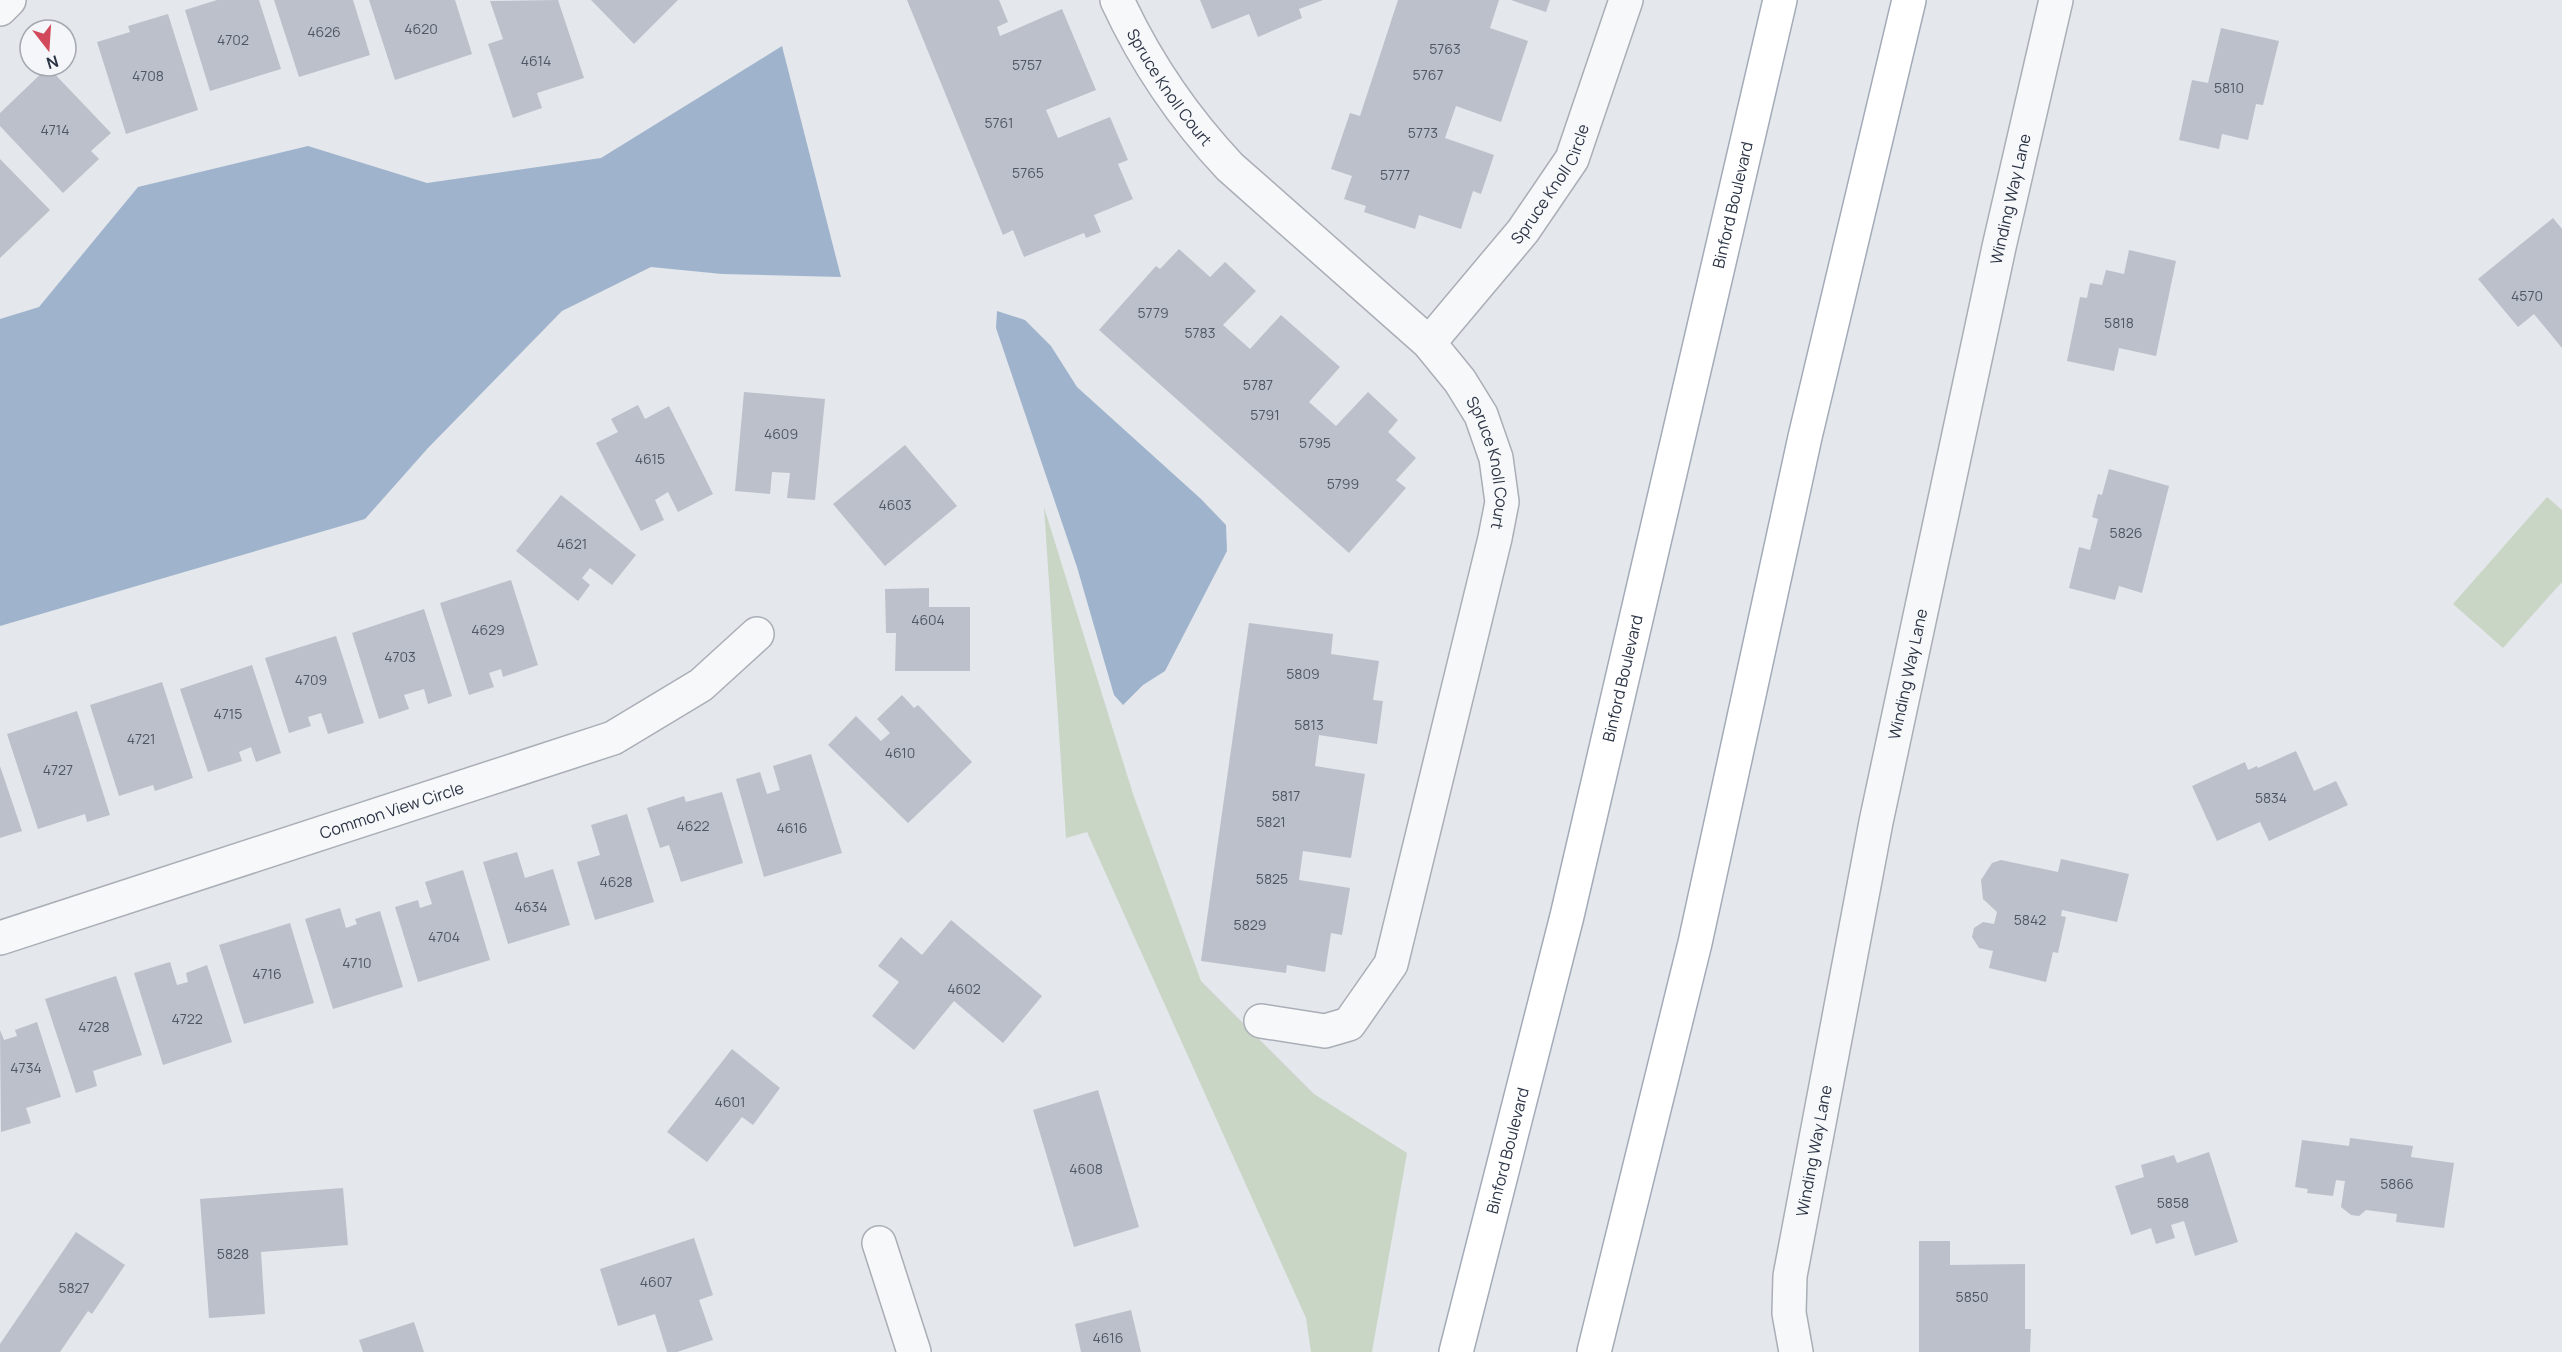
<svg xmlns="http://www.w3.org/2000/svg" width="2562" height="1352" font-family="Manrope,sans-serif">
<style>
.green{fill:#c9d6c5}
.water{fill:#9fb4cc}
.building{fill:#bbc0ca}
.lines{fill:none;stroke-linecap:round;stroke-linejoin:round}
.minor-casing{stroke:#a9aeb7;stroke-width:36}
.primary-casing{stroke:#a3abb8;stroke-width:36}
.minor{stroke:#f7f8fa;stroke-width:33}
.primary{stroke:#fff;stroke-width:33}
.labels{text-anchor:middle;stroke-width:4.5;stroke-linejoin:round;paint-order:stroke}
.number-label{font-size:14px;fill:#4f5766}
.street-label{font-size:16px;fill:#2b3445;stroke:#f4f6f9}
</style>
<rect width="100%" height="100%" fill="#e4e7ec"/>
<g class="green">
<polygon points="2547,497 2562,510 2562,582 2503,648 2453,604"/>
<polygon points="1044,507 1133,794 1201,981 1314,1094 1407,1153 1372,1352 1311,1352 1306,1318 1087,832 1066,838"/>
</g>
<g class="water">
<polygon points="782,46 841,277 722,274 651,267 562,311 428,448 365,519 0,626 0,319 39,307 138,187 308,146 427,183 601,158"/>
<polygon points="997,311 1025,320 1051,346 1077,387 1201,499 1226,525 1227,551 1165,671 1143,685 1123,705 1114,695 1077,567 996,328"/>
</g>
<g class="building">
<polygon points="217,0 259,0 281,69 210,91 185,10"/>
<polygon points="274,0 353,0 370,55 299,77"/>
<polygon points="369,0 455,0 472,54 395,80"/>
<polygon points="558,0 584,78 537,93 542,108 513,118 488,44 503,39 490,1"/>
<polygon points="591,0 678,0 634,44"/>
<polygon points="907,0 999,0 1008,22 997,27 1000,36 1062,9 1096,90 1046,110 1058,138 1110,117 1128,160 1118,164 1133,199 1094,215 1101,232 1086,238 1084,233 1024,257 1013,230 1003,235"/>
<polygon points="1200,0 1323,0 1299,9 1302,18 1258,37 1249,14 1212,29"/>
<polygon points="1398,0 1499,0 1490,28 1528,41 1501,122 1456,106 1445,138 1494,155 1481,194 1473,191 1461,229 1419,215 1415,229 1364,212 1366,206 1344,199 1352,176 1331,169 1350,113 1360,116"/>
<polygon points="1511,0 1550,0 1546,12"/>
<polygon points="168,14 198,110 126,134 97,42 130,32 128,26"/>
<polygon points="2221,28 2279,41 2263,105 2256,104 2248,140 2222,134 2219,149 2179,140 2192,80 2208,83"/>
<polygon points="48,67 111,133 91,151 99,159 63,193 0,126 0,113"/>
<polygon points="0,159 50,210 0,258"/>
<polygon points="2553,218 2562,229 2562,348 2534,314 2518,327 2478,279"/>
<polygon points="1179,249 1210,277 1225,262 1256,291 1223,325 1250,349 1281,315 1340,367 1309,402 1336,426 1368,392 1398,420 1388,432 1416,458 1396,480 1406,488 1349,553 1099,330 1156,266 1160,269"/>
<polygon points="2129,250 2176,261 2156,356 2119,348 2114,371 2067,361 2080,297 2087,298 2090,283 2102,285 2106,270 2124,274"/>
<polygon points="744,392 825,399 815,500 787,498 790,473 772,472 770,494 735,491"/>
<polygon points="638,405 645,419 669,406 713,494 678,512 668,492 655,500 664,520 641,531 596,443 618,432 611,419"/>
<polygon points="905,445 957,506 885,566 833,504"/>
<polygon points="2109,469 2169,486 2142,593 2119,586 2115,600 2069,588 2079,547 2090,550 2098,519 2092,517 2098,494 2102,495"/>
<polygon points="561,495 636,555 612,585 590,568 582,578 590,585 578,601 516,551"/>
<polygon points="511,580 538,665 503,677 501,669 489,673 494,687 469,695 440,603"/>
<polygon points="929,588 929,607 970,607 970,671 895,671 896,633 886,633 885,589"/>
<polygon points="424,609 452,696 428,704 424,689 404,695 409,709 379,719 352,633"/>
<polygon points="1249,623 1333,634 1331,654 1379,661 1373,700 1383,701 1377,744 1319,735 1315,766 1365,774 1351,858 1303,851 1299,880 1350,888 1342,935 1331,933 1325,972 1287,965 1286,973 1201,961"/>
<polygon points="336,636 364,723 328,734 321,713 308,717 311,726 289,733 265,658"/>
<polygon points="252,665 281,753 256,762 251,747 239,752 242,761 208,772 180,689"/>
<polygon points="162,682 193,778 155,791 153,785 119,796 90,705"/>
<polygon points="902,695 914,708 918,705 972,762 908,823 828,745 856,716 881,741 890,733 877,719"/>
<polygon points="77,711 110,815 87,822 85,814 38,829 7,734"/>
<polygon points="2296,751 2314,791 2336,781 2348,805 2269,841 2260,822 2217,841 2192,786 2245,762 2248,770 2257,766 2258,768"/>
<polygon points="811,754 842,853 764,877 736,779 760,772 767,794 780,790 773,766"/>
<polygon points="0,766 22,831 0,838"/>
<polygon points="722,792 743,863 681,882 669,845 660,848 647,808 684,796 686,802"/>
<polygon points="627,814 654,902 595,920 577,862 600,855 591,825"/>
<polygon points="517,852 525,878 553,869 570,925 508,944 483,862"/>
<polygon points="2061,859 2129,874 2117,922 2062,910 2061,916 2066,917 2058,953 2053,952 2046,982 1989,968 1993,951 1979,948 1972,937 1974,928 1983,922 1994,924 1997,912 1983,899 1981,880 1992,863 2001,860 2058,872"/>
<polygon points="463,870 490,960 418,982 395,907 418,900 420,908 432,904 425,882"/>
<polygon points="340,908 346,928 357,924 355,919 380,911 403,987 333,1009 305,919"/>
<polygon points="951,920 1042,996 1003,1043 954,1001 914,1050 872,1016 899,982 878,966 901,937 922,955"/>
<polygon points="290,923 314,1003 244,1024 219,945"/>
<polygon points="170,962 177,985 188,982 186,973 207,965 232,1042 163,1065 134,973"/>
<polygon points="116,976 142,1055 93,1071 97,1086 76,1093 45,999"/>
<polygon points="37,1022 61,1097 26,1108 31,1123 1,1132 0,1030 4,1040 17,1036 15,1030"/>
<polygon points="732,1049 780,1088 753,1125 742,1117 707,1162 667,1132"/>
<polygon points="1098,1090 1139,1227 1074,1247 1033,1110"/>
<polygon points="2350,1138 2413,1146 2411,1157 2454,1163 2444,1228 2396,1222 2397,1214 2366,1210 2359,1216 2351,1215 2341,1207 2345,1181 2336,1180 2333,1196 2307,1193 2308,1189 2295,1187 2302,1140 2349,1146"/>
<polygon points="2209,1152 2238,1242 2195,1256 2184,1221 2171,1225 2175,1238 2156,1244 2151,1228 2131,1235 2115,1186 2144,1177 2141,1165 2174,1155 2177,1163"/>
<polygon points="343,1188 348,1245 261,1252 265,1314 209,1318 200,1199"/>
<polygon points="76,1232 125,1265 92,1314 88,1311 60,1352 0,1352 0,1344"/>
<polygon points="694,1238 713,1295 699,1300 713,1340 677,1352 667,1352 655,1314 618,1326 600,1269"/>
<polygon points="1919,1241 1950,1241 1950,1265 2025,1264 2025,1329 2031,1329 2030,1352 1919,1352"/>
<polygon points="1131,1310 1141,1352 1081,1352 1075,1324"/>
<polygon points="414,1322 424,1352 363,1352 359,1340"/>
</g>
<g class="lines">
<defs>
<g id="minor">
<path id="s1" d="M 1117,0 C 1146,63 1183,117 1230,167 L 1429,343 L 1460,381 L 1481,415 L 1496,458 L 1502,502 L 1495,538 L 1391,964 L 1349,1024 L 1325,1031 L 1261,1021"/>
<polyline points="0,9 9,0"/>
<path id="s2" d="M 1429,343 L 1523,231 L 1572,159 L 1626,0"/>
<path id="s3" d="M 0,938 L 613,738 L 701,685 L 757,634"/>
<polyline points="879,1243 914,1352"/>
<path id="s4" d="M 1796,1352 L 1789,1313 L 1790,1276 L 1876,822 L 1999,247 L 2056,0"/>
</g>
<g id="primary">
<path id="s5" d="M 1456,1352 L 1567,916 L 1780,0"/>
<polyline points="1594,1352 1695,943 1805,437 1909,0"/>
</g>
</defs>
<use href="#minor" class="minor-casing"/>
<use href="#primary" class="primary-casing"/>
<use href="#minor" class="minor"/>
<use href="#primary" class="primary"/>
</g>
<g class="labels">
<g class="number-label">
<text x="421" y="34">4620</text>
<text x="324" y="37">4626</text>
<text x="233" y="45">4702</text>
<text x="1445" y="54">5763</text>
<text x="536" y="66">4614</text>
<text x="1027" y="70">5757</text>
<text x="1428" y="80">5767</text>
<text x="148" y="81">4708</text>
<text x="2229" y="93">5810</text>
<text x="999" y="128">5761</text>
<text x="55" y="135">4714</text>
<text x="1423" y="138">5773</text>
<text x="1028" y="178">5765</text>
<text x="1395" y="180">5777</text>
<text x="2527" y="301">4570</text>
<text x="1153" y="318">5779</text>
<text x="2119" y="328">5818</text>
<text x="1200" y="338">5783</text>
<text x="1258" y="390">5787</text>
<text x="1265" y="420">5791</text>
<text x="781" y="439">4609</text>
<text x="1315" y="448">5795</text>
<text x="650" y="464">4615</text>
<text x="1343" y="489">5799</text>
<text x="895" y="510">4603</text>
<text x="2126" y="538">5826</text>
<text x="572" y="549">4621</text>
<text x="928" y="625">4604</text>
<text x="488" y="635">4629</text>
<text x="400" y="662">4703</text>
<text x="1303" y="679">5809</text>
<text x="311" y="685">4709</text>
<text x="228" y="719">4715</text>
<text x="1309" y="730">5813</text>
<text x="141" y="744">4721</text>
<text x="900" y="758">4610</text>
<text x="58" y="775">4727</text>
<text x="1286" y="801">5817</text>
<text x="2271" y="803">5834</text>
<text x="1271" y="827">5821</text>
<text x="693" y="831">4622</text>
<text x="792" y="833">4616</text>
<text x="1272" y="884">5825</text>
<text x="616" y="887">4628</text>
<text x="531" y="912">4634</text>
<text x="2030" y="925">5842</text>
<text x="1250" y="930">5829</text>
<text x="444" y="942">4704</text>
<text x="357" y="968">4710</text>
<text x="267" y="979">4716</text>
<text x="964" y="994">4602</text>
<text x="187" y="1024">4722</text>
<text x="94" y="1032">4728</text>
<text x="26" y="1073">4734</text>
<text x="730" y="1107">4601</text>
<text x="1086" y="1174">4608</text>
<text x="2397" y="1189">5866</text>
<text x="2173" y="1208">5858</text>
<text x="233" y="1259">5828</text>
<text x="656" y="1287">4607</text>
<text x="74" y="1293">5827</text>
<text x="1972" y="1302">5850</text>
<text x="1108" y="1343">4616</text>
</g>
<g class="street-label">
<text dy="6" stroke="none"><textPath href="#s1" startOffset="102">Spruce Knoll Court</textPath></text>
<text dy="6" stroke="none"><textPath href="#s2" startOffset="201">Spruce Knoll Circle</textPath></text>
<text dy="6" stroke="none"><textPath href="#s4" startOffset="1176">Winding Way Lane</textPath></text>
<text dy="6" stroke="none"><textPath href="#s5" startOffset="1180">Binford Boulevard</textPath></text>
<text dy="6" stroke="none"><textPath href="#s1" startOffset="606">Spruce Knoll Court</textPath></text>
<text dy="6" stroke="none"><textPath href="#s4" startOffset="690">Winding Way Lane</textPath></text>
<text dy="6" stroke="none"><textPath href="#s5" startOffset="694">Binford Boulevard</textPath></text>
<text dy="6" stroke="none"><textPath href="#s3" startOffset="412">Common View Circle</textPath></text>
<text dy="6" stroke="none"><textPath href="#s5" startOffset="208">Binford Boulevard</textPath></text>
<text dy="6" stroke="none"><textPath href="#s4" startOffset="204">Winding Way Lane</textPath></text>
</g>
</g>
<g transform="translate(48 48) rotate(163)"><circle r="28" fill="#f4f6f9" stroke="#a4a8b1" stroke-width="1.5"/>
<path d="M0-4.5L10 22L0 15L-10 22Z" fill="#d1495b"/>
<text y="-9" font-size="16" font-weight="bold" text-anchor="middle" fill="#2b3445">N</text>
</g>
</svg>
